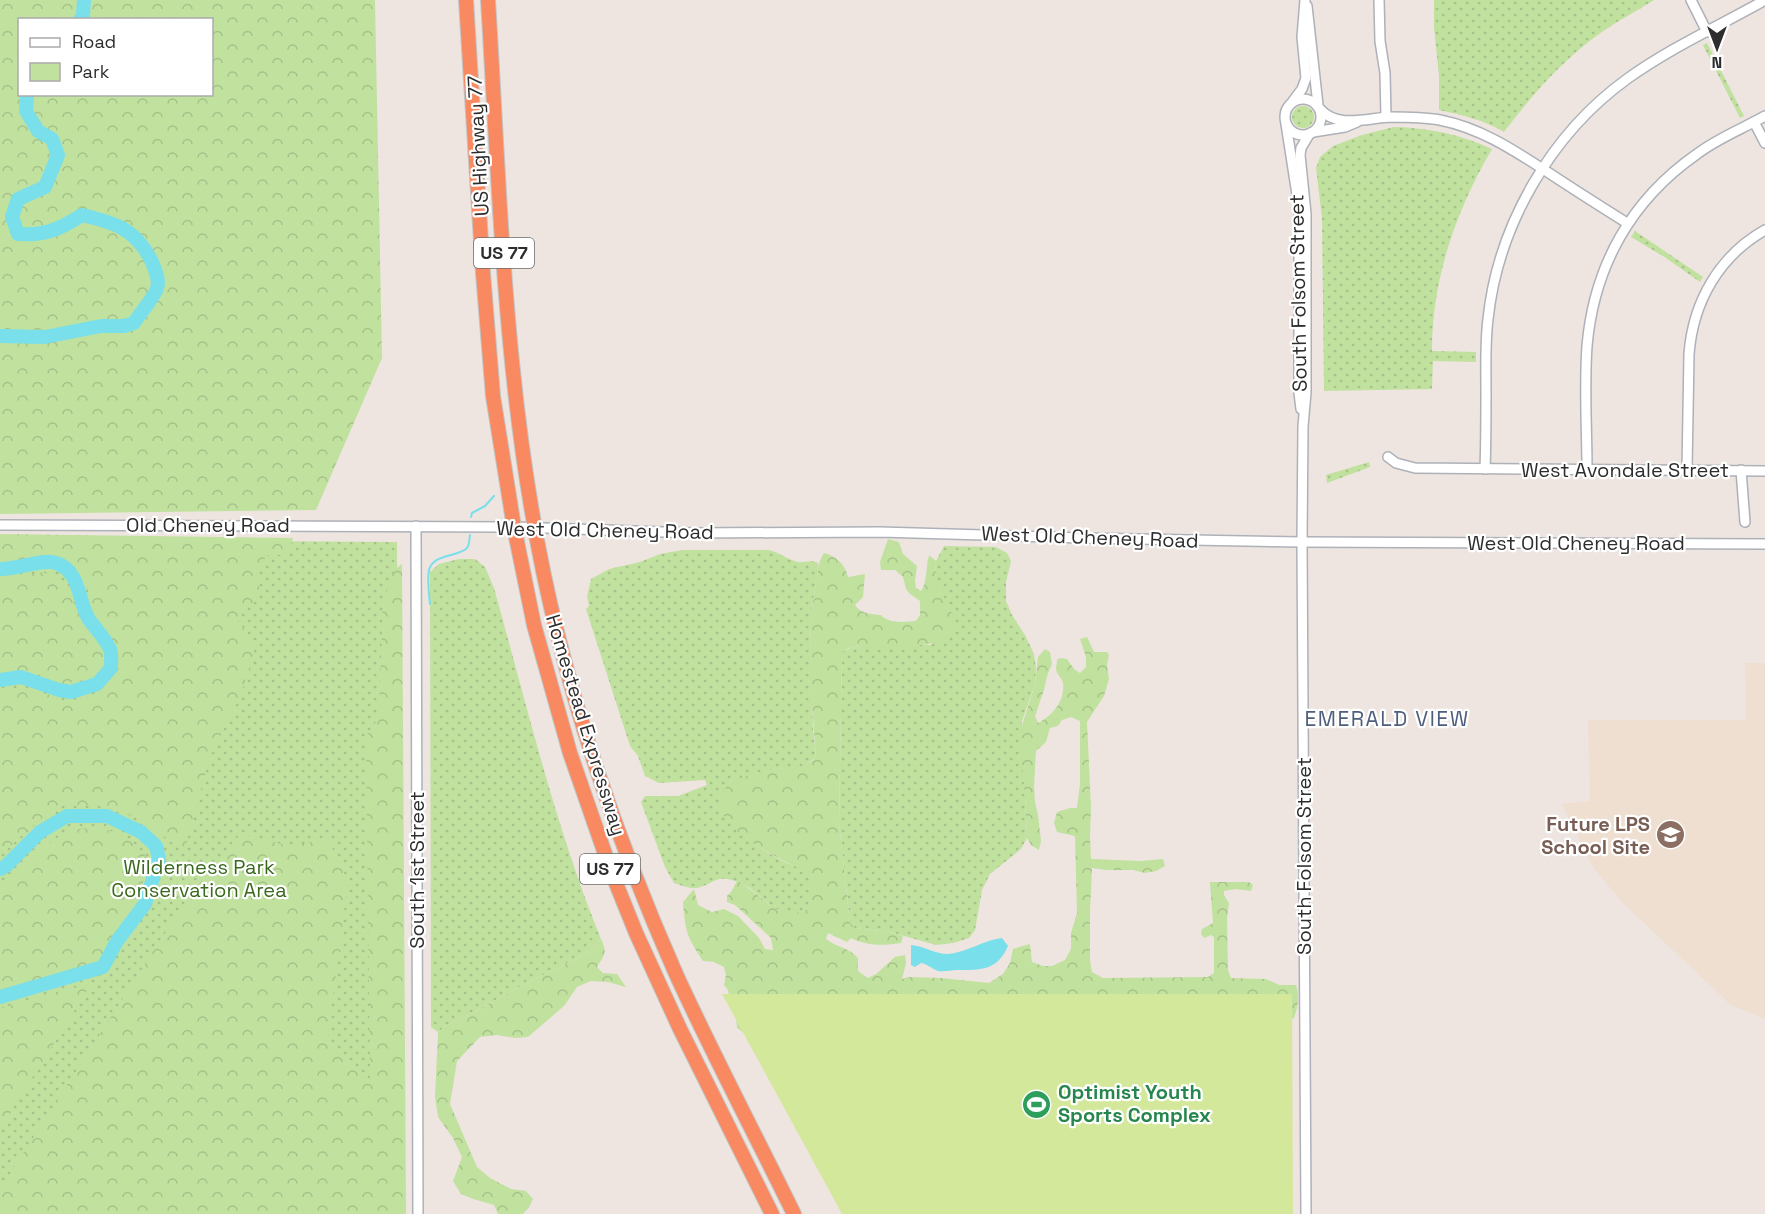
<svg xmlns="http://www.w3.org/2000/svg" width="1765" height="1214" font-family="'Space Grotesk',sans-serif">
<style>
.education{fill:#eedfd0}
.green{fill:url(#green-dots)}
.forest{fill:url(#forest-crowns);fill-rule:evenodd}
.pitch{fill:#d4e89b}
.water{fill:#78dfeb}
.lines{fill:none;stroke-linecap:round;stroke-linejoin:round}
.stream{stroke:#78dfeb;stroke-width:2}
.river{stroke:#78dfeb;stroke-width:14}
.minor-casing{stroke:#adb1b8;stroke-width:12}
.highway-casing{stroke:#c4c4c4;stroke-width:16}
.minor{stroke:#fff;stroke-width:9}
.highway{stroke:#f88960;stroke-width:14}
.labels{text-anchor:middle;stroke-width:4.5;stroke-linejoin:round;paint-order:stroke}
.shield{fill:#fff;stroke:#6c6c6c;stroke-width:1.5}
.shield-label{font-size:18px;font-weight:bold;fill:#2d2d2d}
.street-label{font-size:20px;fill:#2d2d2d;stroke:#fff}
.education-label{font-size:20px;font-weight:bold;fill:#785e54;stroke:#fff;text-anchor:end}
.park-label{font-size:20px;fill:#3a691e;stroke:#fff}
.leisure-label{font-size:20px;font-weight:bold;fill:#27864d;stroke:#fff;text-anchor:start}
.neighbourhood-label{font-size:21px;letter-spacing:1.5px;fill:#4e5e7c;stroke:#fff}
</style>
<defs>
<pattern id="green-dots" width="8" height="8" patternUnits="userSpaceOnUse" patternTransform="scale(1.5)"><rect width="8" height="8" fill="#c1e19f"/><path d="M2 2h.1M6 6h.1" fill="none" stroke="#a6c189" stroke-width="1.8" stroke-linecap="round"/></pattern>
<pattern id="forest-crowns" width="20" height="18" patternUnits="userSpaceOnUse" patternTransform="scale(1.5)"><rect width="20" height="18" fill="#c1e19f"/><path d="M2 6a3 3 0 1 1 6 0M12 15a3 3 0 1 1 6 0" fill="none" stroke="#a6c189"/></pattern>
</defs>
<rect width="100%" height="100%" fill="#eee5e0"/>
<polygon class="education" points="1745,663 1765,663 1765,1019 1731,1005 1622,902 1592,866 1562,804 1590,801 1588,720 1746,720"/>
<g class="green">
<path d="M 1434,0 L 1654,0 C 1637,11 1619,20 1602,32 C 1563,59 1532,95 1504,132 C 1484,120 1462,115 1439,110 L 1439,76 L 1434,28 Z"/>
<polygon points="1707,43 1744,116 1740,118 1703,45"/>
<circle cx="1303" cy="117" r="11"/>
<path d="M 1394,127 C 1429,128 1460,134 1492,149 C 1456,211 1432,278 1432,351 L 1476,352 L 1476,362 L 1433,361 L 1432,389 L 1324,391 L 1322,218 L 1316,168 L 1320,157 L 1333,146 L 1362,135 Z"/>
<polygon points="1635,231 1703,277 1700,282 1666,258 1631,237"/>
<polygon points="1369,462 1370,467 1327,483 1326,475"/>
<polygon points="0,539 397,542 400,1214 0,1214"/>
<path d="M 944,546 L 996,547 L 1007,553 L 1011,561 L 1006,582 L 1006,601 L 1012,615 L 1025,635 L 1034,654 L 1036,668 L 1035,684 L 1022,721 L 1027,838 L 1021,849 L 990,874 L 982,890 L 975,930 L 969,938 L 953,943 L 936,945 L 890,932 L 854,928 L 850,923 L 839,823 L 842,652 C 858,641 910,645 931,645 L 955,622 L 936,581 L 936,561 Z"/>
<path d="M 683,550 L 769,550 C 780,553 789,560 798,562 C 806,563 810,559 818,563 L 817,580 L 813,600 L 810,641 L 813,728 L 816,757 L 803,767 L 777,769 L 731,781 L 721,809 C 734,833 760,849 783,861 C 791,865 802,868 808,874 C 813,880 812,903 807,909 C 802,914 791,915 785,913 C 765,906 754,886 735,881 C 714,874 712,886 696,888 C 689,889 681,885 674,883 L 665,867 L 641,802 L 645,796 L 678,796 L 707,785 L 705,780 L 659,783 L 645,776 L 638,756 L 630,746 L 586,609 L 589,606 L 587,597 L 591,579 L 609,569 L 640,562 L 660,554 Z"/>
<path d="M 459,559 L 475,559 L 485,567 L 494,588 C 527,706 555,826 601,939 L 589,952 L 517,988 L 480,1009 L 449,1024 L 438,1032 L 431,1027 L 430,572 L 439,564 Z"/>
</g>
<g class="forest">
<path d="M 0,0 L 375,0 L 382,358 L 316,510 L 0,514 ZM 20,20 L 212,20 L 212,94 L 20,94 Z"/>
<path d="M 0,534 L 293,538 L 288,555 L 268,555 L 259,565 L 259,600 L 238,610 L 238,621 L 256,645 L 241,695 L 210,757 L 184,852 C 153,827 123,803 81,805 C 75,806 67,805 62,806 C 44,812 15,843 0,856 L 0,690 L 24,690 L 47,694 L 66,701 L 86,698 L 104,691 L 121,670 L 118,652 L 91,612 L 87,585 L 73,565 L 55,557 L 32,559 L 0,565 Z"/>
<path d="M 888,539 L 899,542 L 903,554 L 917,566 L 915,581 L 916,588 L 921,591 C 927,584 926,566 929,555 L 936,561 C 936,568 935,577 938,584 C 941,593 954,614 955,622 C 957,658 870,641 850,648 C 847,648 844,651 842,652 L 839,823 L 850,923 L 855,928 L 890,932 L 903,936 L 901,943 C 883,946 867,946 851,938 L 847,942 L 828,933 L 826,939 C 836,947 850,948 858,958 L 858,971 L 868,978 L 876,974 L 895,957 L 905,955 L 906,963 L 902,979 L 909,977 L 941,978 L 989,983 L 1003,974 L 1010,963 L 1013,949 L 1030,944 L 1032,962 L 1043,966 L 1052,966 L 1065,960 L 1071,949 L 1071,933 L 1077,913 L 1075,836 L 1057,832 L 1054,823 L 1057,812 L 1070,808 L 1077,808 L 1080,784 L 1080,721 L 1071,717 L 1062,720 L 1058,726 L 1050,728 L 1046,742 L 1036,751 L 1034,786 L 1035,802 L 1038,815 L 1041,841 L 1039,850 L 1031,845 L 1027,838 L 1025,796 L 1019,735 L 1035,684 L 1038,657 L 1045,649 L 1050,652 L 1052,664 L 1047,676 L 1044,690 L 1035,716 L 1038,723 C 1053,715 1065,701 1063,683 C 1062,678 1057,675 1056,670 C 1056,666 1057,663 1057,660 L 1060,658 L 1067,659 L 1074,669 L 1080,673 L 1086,667 L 1086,657 L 1080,639 L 1087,637 L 1094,652 L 1107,652 L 1109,655 L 1107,665 L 1109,679 L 1104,696 L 1087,722 L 1091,807 L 1090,837 L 1091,859 L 1141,861 L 1163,859 L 1165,866 L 1156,871 L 1145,873 L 1133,870 L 1106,870 L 1092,868 L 1090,912 L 1090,960 L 1092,972 L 1103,978 L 1208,977 L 1214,973 L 1214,937 L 1211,935 L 1204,938 L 1201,934 L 1202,929 L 1213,923 L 1210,882 L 1249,882 L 1253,885 L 1251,891 L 1235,889 L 1224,891 L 1224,895 L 1229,903 L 1227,918 L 1228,970 L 1231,978 L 1266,979 L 1279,985 L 1296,985 C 1300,996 1298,1007 1294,1018 L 1287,1020 L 756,1041 L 737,1028 L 736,1013 L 730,1002 L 728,990 L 724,985 L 726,975 L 724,967 L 714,962 L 703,961 C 687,937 685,931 683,902 L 694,889 L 698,905 L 712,912 L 724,909 L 738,916 L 759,938 L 765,949 L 773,950 L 771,938 L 735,905 L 727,902 L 727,896 L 731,892 L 737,881 C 760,892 776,921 805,911 C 811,901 813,884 807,873 C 784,860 719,833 720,801 C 720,794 727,787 731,781 C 746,776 762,771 777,769 C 794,766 803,770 816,757 C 812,700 805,641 816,584 C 819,570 816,566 824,553 C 836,556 845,564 848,577 L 865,574 L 863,597 L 855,605 C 861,614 871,614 881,615 C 889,624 904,622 916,621 L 920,615 L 920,601 L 910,594 L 906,589 L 903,577 L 895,570 L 881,570 L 880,562 Z"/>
<polygon points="402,564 406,1214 0,1214 0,1189 187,899 240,834 294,847 327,837 348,881 327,1045 370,1080 366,737 379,717 383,601 394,570"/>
<polygon points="43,572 59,580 68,592 91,636 103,652 106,662 102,671 90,679 62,684 34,673 0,669 0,574 20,577"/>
<path d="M 91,828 C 123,831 129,837 150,861 L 133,914 L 122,921 L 96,966 L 44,980 L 0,989 L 0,882 L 15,874 L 40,850 L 68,830 Z"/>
<path d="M 601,939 C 608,953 604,955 597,967 L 603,973 L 617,974 L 626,987 L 608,982 L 591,981 L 577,987 L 564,1006 L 528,1037 L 515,1038 L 497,1035 L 480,1037 L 457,1061 L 450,1104 L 477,1167 L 490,1178 L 511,1189 L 526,1191 L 533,1199 L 529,1207 L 523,1214 L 498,1214 L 494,1205 L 473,1199 L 461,1194 L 453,1181 L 462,1157 L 453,1138 L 438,1117 L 435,1097 L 438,1032 L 449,1024 L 480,1009 L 517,988 L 589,952 Z"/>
<polygon points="92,983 0,1129 0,1008"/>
</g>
<polygon class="pitch" points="722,994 1292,994 1293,1214 842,1214"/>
<path class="water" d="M 1002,938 L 1008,946 C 997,971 981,970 957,970 C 951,970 944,972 938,971 C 932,969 928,964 921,963 L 915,967 L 911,965 L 911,945 C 924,946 935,954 948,954 C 966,953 983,940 1002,938 Z"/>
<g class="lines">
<g class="stream">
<polyline points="471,517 472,513 485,506 494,496"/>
<path d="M 430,604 C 429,593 427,580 429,570 C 433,554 456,557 466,549 C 470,546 469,540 470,535"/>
</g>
<g class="river">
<polyline points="80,20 83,15 84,0"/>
<path d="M 0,336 L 45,337 L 101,326 L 124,326 L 134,323 C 139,315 155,296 157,288 C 160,280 155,270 152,262 C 136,229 116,223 82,215 C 60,229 45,236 18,234 L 12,217 L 18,199 L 45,187 L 58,155 L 52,139 L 38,131 L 26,111 L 27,94"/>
<path d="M 0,569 C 16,570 43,558 56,563 C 80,571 78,599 88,618 C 95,628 105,638 110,649 C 112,654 111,662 111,668 L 97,684 L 71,692 L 59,690 L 21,677 L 0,680"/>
<polyline points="0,869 6,866 40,832 67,816 107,816 141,832 156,846 159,859 145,904 117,941 103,967 0,997"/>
</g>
<defs>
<g id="minor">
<polyline points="1379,0 1380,41 1385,73 1386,117"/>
<polyline points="1691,0 1707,32"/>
<polyline points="1307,6 1318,105"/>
<circle cx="1303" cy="117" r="18"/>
<polyline points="1293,101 1302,89 1306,78 1302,37 1305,0"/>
<path d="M 1320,109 C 1337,129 1368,118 1390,117 C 1407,117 1423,117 1440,120 C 1480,128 1512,149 1546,171 C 1573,189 1600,206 1627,223"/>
<polyline points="1754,122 1765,143"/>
<polyline points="1286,124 1299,207 1299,393 1301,409"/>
<polyline points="1313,132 1345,127 1357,122"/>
<polyline points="1388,457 1396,463 1415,468 1765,471"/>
<path d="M 1485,469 C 1486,443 1486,417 1486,391 C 1486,367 1485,343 1488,319 C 1498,225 1551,134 1627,79 C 1670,48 1719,26 1765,0"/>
<path d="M 1587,470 C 1587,429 1584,387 1587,346 C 1594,266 1631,200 1697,154 C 1718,138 1742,129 1765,116"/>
<path d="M 1687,470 L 1689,354 C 1693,302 1719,256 1765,230"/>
<polyline points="1741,470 1745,522"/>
<polyline points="0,525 514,527 694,533 880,532 1083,538 1302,542 1765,544"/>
<polyline points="416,526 418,1214"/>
<polyline points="1306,1214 1302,542 1303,426 1306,392 1306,214 1300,155 1301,148 1310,133"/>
</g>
<g id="highway">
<polyline points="466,0 483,273 493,396 514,527 534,625 570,753 611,871 636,933 680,1029 772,1214"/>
<path d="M 488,0 C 501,211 505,425 557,632 C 586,749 627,863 676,974 C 713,1055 755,1134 794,1214"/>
</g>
</defs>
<use href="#minor" class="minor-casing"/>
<use href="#highway" class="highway-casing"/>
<use href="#minor" class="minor"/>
<use href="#highway" class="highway"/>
</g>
<defs>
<symbol id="school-disc" viewBox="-11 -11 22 22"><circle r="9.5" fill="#8d6e63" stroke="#fff"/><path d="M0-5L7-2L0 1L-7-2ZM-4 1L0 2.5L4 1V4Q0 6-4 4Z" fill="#fff"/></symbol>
<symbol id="stadium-disc" viewBox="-11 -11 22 22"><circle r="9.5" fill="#2e9e5b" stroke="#fff"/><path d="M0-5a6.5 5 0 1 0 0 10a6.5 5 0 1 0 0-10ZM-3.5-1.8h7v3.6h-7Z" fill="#fff"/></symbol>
</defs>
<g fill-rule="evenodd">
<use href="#school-disc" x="1654" y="818" width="33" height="33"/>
<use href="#stadium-disc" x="1020" y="1088" width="33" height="33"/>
</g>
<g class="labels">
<g class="shield">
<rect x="474" y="238" width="60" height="30" rx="4.5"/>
<rect x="580" y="854" width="60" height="30" rx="4.5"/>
</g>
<g class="shield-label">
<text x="504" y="259">US 77</text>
<text x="610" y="875">US 77</text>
</g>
<g class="street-label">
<text transform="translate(478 146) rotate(-93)" y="7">US Highway 77</text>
<text transform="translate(1298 293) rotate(-91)" y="7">South Folsom Street</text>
<text x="1625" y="477">West Avondale Street</text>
<text x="208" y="532">Old Cheney Road</text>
<text transform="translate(605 530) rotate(1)" y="7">West Old Cheney Road</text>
<text transform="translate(1090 537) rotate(2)" y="7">West Old Cheney Road</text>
<text x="1576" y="550">West Old Cheney Road</text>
<text transform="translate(586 725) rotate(73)" y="7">Homestead Expressway</text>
<text transform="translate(1304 856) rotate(-90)" y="7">South Folsom Street</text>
<text transform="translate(417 870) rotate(-90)" y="7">South 1st Street</text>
</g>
<g class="education-label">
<text x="1650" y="831">Future LPS<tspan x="1650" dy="23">School Site</tspan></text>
</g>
<g class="park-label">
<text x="199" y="874">Wilderness Park<tspan x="199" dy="23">Conservation Area</tspan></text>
</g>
<g class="leisure-label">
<text x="1058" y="1099">Optimist Youth<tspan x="1058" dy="23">Sports Complex</tspan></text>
</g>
<g class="neighbourhood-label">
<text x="1387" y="726">EMERALD VIEW</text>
</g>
</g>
<rect x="18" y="18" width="195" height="78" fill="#ffffff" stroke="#ababab" stroke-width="1.5"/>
<rect x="30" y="38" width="30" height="9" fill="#ffffff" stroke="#ababab" stroke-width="1.5"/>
<text x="72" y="48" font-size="18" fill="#2d2d2d">Road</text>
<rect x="30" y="63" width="30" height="18" fill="#c1e19f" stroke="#ababab" stroke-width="1.5"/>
<text x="72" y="78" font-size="18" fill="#2d2d2d">Park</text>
<g transform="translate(1717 48) rotate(180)" stroke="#ffffff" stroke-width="4.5" paint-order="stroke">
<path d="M0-4.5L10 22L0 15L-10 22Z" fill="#2d2d2d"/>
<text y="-9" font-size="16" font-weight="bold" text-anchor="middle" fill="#2d2d2d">N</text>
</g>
</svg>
